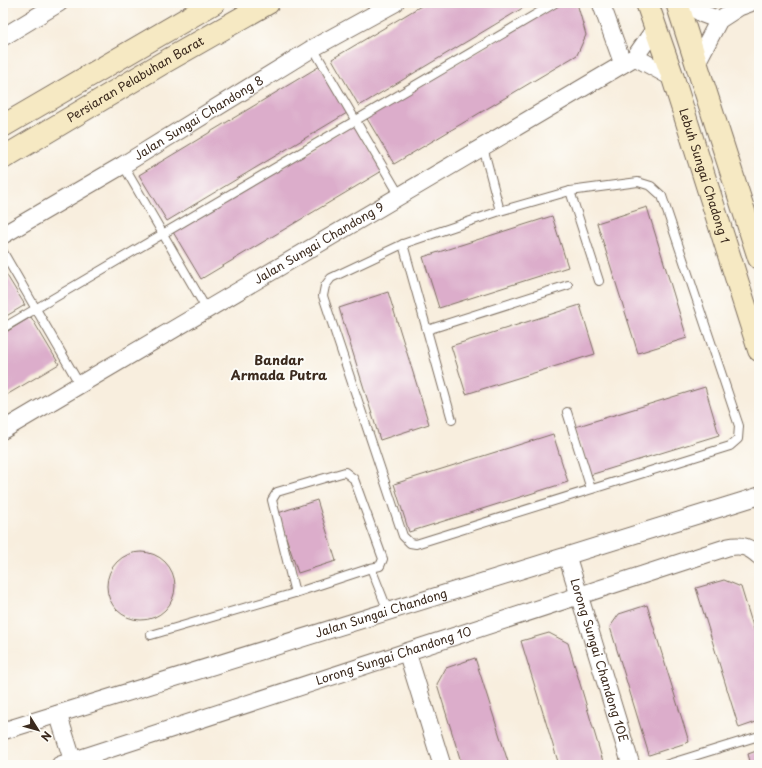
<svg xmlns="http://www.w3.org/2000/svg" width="762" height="768" font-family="'Playpen Sans',sans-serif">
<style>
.building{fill:#dcadcb}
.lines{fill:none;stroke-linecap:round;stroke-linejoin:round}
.lane-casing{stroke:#7d6f61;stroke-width:10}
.street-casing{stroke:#7d6f61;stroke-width:19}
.secondary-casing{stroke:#7d6f61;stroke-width:24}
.lane{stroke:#fff;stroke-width:8}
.street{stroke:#fff;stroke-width:17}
.secondary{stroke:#f6e9c3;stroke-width:22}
.labels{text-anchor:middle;stroke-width:4;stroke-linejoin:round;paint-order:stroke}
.street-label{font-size:12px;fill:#3b2a1e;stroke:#fdfcf7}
.neighbourhood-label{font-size:13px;font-weight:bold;fill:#3b2a1e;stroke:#fdfcf7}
</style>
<rect width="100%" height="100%" fill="#fdfcf7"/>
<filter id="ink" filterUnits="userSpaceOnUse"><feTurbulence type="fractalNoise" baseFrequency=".025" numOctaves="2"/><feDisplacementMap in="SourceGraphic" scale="8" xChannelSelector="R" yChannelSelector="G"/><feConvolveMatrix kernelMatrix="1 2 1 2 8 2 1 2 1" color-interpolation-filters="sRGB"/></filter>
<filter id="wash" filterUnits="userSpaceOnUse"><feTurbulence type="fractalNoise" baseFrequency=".012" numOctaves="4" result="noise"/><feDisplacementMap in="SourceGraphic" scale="16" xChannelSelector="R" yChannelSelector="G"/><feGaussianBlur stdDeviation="0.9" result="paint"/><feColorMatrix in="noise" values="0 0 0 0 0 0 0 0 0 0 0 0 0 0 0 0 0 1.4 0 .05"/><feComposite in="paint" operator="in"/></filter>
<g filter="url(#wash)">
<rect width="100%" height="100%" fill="#f8eede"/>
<g id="blocks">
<g class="building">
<polygon points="426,3 531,3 359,106 332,59"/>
<polygon points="560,3 577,3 586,35 577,55 394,164 366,117"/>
<polygon points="320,66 347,113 167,221 139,175"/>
<polygon points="354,124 382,171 201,279 173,232"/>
<polygon points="647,207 687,338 638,353 597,223"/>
<polygon points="552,216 568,267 439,308 423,257"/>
<polygon points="3,269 25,305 3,318"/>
<polygon points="388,292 429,424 380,440 339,308"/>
<polygon points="580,305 595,354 466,394 451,346"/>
<polygon points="31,317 59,364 3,397 3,334"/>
<polygon points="705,387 719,435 590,475 575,427"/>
<polygon points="553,434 568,482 409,532 394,484"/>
<polygon points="317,500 336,561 298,573 278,513"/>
<circle cx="141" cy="586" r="34"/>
<polygon points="724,580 741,587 759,646 759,721 739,728 696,588"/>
<polygon points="647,605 689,742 649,755 610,627 619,614"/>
<polygon points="549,633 568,643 604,765 559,765 521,641"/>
<polygon points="475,658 483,683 509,765 462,765 437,684 446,668"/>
<polygon points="759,750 759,765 751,765 748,754"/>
</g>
</g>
</g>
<g filter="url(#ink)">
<use href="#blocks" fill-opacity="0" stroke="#7d6f61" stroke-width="1"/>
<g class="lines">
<defs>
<g id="lane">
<polyline points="313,48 400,196"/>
<polyline points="483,147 500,211"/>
<polyline points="123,165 207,310"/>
<polygon points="638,182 651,186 662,196 739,426 738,439 730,446 416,544 410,543 403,536 323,296 325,286 331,278 403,244 500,211 570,191"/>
<polyline points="570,191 599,281"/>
<polyline points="403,244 452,420"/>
<polyline points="3,252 80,385"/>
<polyline points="3,328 555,3"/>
<polyline points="427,330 568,285"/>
<polyline points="567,412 591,489"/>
<polyline points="295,593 272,500 277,492 345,472 354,479 383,559 380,566 371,568 388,611"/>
<polyline points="151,635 295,593 371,568"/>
<polyline points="665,765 759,736"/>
</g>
<g id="street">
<polyline points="601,3 623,64"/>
<polyline points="686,3 703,14 719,20"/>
<polyline points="3,37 59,3"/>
<polyline points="635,57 673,78"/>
<polyline points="696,64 719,20 739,7 750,3"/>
<path id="s1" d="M 3,235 L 123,165 L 313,48 L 395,3"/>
<path id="s2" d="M 3,430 L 635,57 L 656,27"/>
<path id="s3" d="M 567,556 L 631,765"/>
<polyline points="407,652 442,765"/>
<polyline points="58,714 74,765"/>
<path id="s4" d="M 3,731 L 759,496"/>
<path id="s5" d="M 60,765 L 728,547 C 742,544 749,547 759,556"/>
</g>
<g id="secondary">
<path id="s6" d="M 647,3 L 673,78 L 759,350"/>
<polyline points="677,3 759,258"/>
<polyline points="3,126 214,3"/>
<path id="s7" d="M 3,158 L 161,64 L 268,3"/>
</g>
</defs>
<use href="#lane" class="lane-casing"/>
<use href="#street" class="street-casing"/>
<use href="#secondary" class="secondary-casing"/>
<use href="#lane" class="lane"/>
<use href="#street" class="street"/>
<use href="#secondary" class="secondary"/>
</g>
</g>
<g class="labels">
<g class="street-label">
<text dy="4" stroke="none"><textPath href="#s7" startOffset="154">Persiaran Pelabuhan Barat</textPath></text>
<text dy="4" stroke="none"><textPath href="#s1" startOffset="228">Jalan Sungai Chandong 8</textPath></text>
<text dy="4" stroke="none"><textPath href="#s6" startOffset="182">Lebuh Sungai Chadong 1</textPath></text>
<text dy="4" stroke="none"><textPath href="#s2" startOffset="367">Jalan Sungai Chandong 9</textPath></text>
<text dy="4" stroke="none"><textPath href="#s4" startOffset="396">Jalan Sungai Chandong</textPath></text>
<text dy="4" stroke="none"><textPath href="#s5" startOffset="351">Lorong Sungai Chandong 10</textPath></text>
<text dy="4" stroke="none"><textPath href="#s3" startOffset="109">Lorong Sungai Chandong 10E</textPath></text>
</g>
<g class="neighbourhood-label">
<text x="279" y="365">Bandar<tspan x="279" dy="15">Armada Putra</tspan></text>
</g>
</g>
<rect width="762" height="768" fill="none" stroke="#fdfcf7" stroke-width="16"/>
<g transform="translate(38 730) rotate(127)" stroke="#fdfcf7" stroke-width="3" paint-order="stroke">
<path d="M0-3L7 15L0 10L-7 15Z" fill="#3b2a1e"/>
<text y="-6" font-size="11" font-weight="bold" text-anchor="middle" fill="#3b2a1e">N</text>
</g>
</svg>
